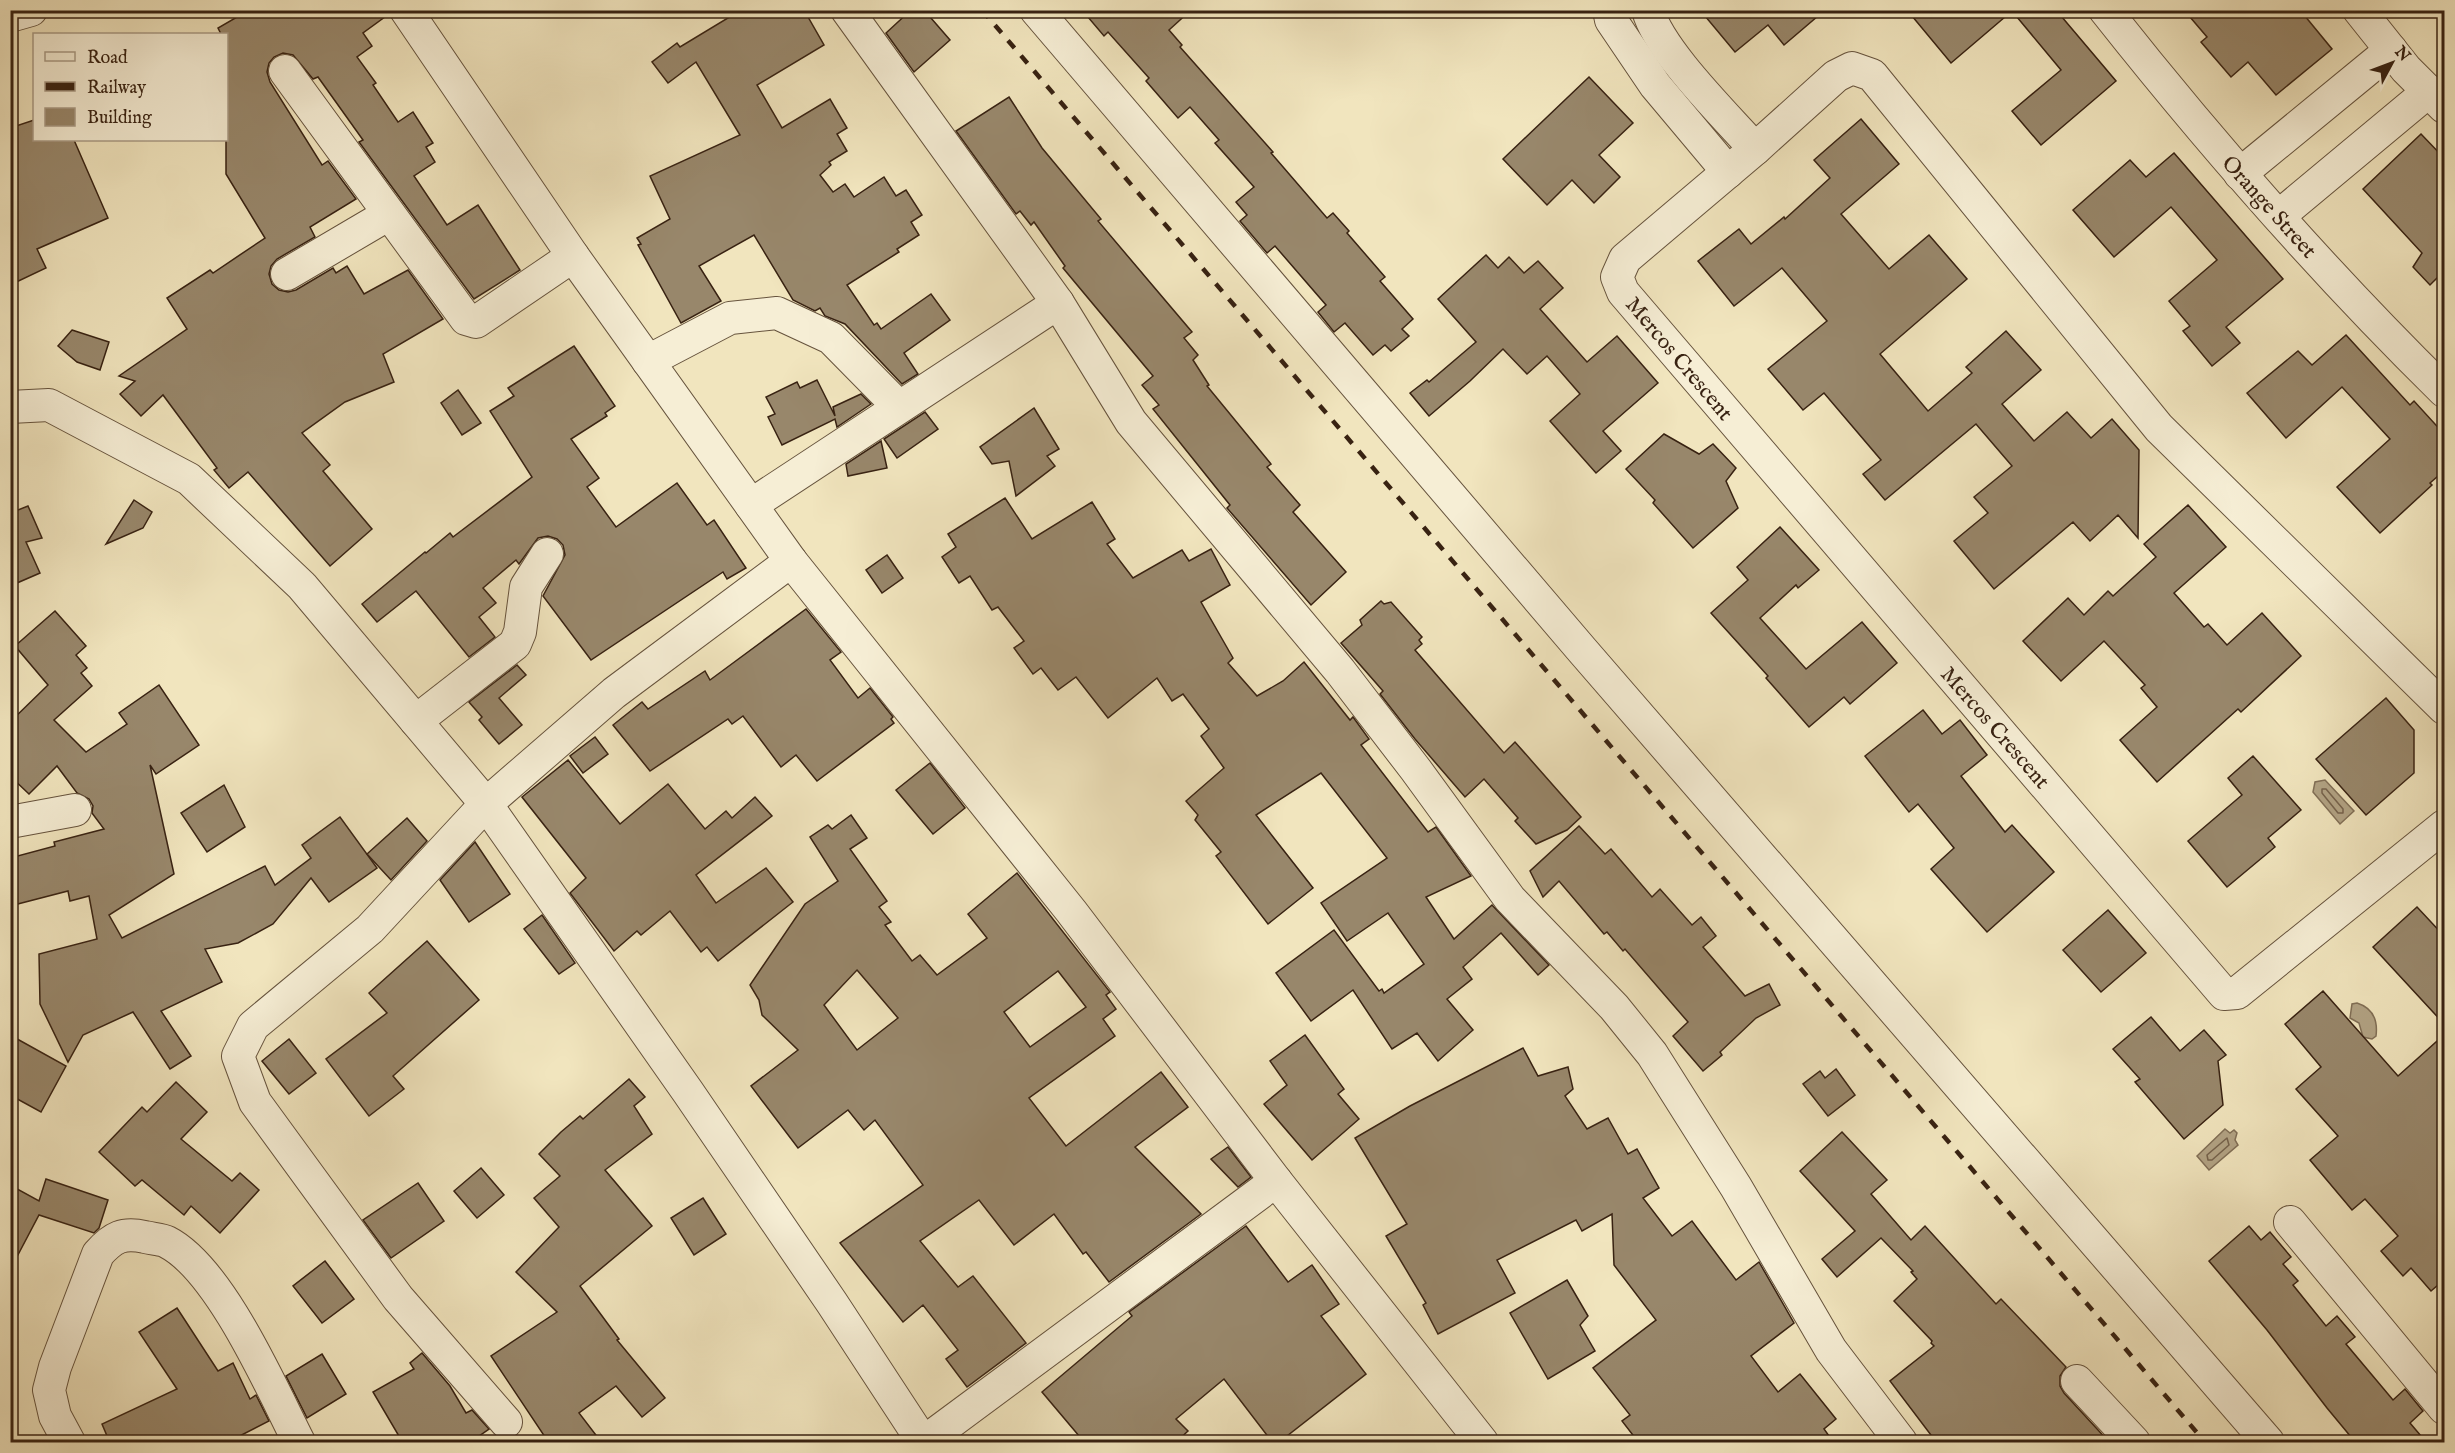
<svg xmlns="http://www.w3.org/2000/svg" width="2455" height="1453" font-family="'IM FELL English',serif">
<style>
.water{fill:#b2a384;stroke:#816f56;stroke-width:1.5}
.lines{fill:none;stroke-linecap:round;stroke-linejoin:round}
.shore{stroke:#75624b;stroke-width:1.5}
.building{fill:#98876b;stroke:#382212;stroke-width:1.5;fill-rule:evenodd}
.minor-casing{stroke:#66533d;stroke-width:34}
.minor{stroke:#f6eed5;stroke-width:32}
.rail{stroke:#382212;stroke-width:4.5;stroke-dasharray:10 10;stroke-linecap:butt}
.labels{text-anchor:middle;stroke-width:5;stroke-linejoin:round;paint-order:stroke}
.street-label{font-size:22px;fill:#382212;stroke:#f6eed5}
</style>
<rect width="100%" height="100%" fill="#f1e5be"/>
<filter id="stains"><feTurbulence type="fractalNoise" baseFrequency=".00333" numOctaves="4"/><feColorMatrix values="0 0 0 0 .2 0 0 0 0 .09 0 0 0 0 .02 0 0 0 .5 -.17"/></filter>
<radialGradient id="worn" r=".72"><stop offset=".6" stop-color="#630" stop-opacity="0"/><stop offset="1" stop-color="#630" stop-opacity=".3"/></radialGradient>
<g class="water">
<polygon points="2325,780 2354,811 2340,824 2313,792 2315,782"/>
<path d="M 2357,1003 C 2373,1008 2378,1020 2376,1036 L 2372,1039 L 2363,1037 L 2359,1023 L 2350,1018 L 2352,1004 Z"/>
<polygon points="2225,1129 2230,1133 2234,1130 2237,1133 2235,1140 2238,1145 2209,1170 2197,1156"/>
</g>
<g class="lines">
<g class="shore">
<polygon points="2322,789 2326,789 2343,809 2343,813 2338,813 2322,793"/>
<polygon points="2227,1138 2229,1145 2212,1160 2208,1160 2207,1155"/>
</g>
</g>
<g class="building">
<polygon points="249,10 388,10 389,14 363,33 372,46 357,57 376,83 373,85 398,122 413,112 433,143 426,147 435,162 414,176 447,225 478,205 520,270 474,299 359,142 363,140 318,77 313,79 293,55 283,53 274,57 269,63 267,72 270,82 322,165 328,161 356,199 310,227 315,237 277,259 271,266 269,274 272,284 279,290 288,292 296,290 333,268 336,273 347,266 364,294 408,270 443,319 383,354 394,382 345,402 302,433 330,465 323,471 372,529 330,566 248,472 229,488 214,470 217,468 163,395 141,416 120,394 135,381 119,376 187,329 167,298 210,270 213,273 265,238 226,174 226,34 221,34 218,28"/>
<polygon points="741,10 804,10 824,45 757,85 782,128 830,99 847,128 837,134 847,151 829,162 831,165 820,175 833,192 845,184 854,197 884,177 896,196 906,190 922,215 911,222 919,235 897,249 899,252 847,285 874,325 877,323 881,329 931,294 950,320 904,353 918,374 902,384 845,324 825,316 820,308 815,311 793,300 754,235 699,266 721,301 681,323 638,245 641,244 637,238 670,219 650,176 740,135 696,62 668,83 652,62 677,43 680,47"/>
<polygon points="911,10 924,10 950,40 914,72 886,33"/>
<polygon points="1082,10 1191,10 1169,30 1182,45 1180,47 1273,152 1271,153 1327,218 1333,213 1349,231 1347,233 1385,277 1380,281 1413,319 1402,329 1409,336 1391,351 1385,345 1373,355 1345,323 1334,332 1318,312 1326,305 1275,246 1267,253 1240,221 1247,215 1236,202 1254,187 1215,143 1219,140 1190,107 1178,118 1146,81 1149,78 1108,32 1104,36"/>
<polygon points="1700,10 1825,10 1784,45 1768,25 1735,52"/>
<polygon points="1907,10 2056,10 2116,81 2041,145 2012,111 2061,70 2012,11 1951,63"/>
<polygon points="2184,10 2300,10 2332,49 2276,95 2248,62 2231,77 2201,42 2207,37"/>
<polygon points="1589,77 1633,123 1599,155 1620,177 1594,203 1572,180 1547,205 1503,159"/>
<polygon points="1009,97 1042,148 1101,219 1098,221 1192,332 1184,338 1198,355 1193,360 1209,385 1207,386 1271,464 1267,467 1300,505 1293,512 1346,572 1311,605 1227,508 1230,505 1153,409 1159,405 1142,385 1153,376 1063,268 1065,266 1034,222 1031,225 1020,211 1016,214 956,131"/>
<polygon points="1861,119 1899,164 1841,214 1889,269 1929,235 1967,279 1880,354 1928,411 1972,373 1966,367 2006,331 2041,370 2002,404 2034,441 2067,412 2091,438 2112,419 2139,450 2138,538 2118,515 2090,541 2073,522 1994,589 1954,541 1988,513 1974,497 2012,466 1976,424 1885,500 1863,474 1881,460 1824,393 1803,410 1768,369 1827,321 1782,268 1734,306 1698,261 1739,229 1751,244 1784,217 1785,219 1830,178 1814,160"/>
<polygon points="34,120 34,140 74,140 108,218 37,249 46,268 10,285 10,128"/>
<polygon points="2421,134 2445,159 2445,277 2441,274 2430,285 2413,267 2422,253 2363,189"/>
<polygon points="2174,153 2283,279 2226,327 2240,343 2212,366 2183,331 2190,326 2169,301 2217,260 2171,207 2114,257 2073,210 2130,160 2146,177"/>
<polygon points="1486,255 1498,268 1509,257 1524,273 1538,261 1563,288 1540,309 1587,362 1617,336 1658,383 1603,431 1621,451 1596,473 1550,421 1580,394 1547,356 1527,374 1503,349 1470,381 1429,416 1410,393 1427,380 1429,382 1476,342 1438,299"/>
<polygon points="72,330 109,342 100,370 77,362 58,346"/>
<polygon points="2346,335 2410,405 2414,401 2445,435 2445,470 2430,483 2432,485 2380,533 2337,487 2390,439 2342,387 2286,438 2247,393 2298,351 2312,365"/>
<polygon points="574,346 615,406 605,413 607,416 571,439 599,478 587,487 616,527 677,483 707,525 714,520 746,568 727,579 723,572 591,660 543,596 565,555 563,545 557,539 548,536 538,538 519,564 516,560 483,588 496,603 479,617 495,637 469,657 416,591 377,622 362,604 425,552 426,553 450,533 453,537 532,477 490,411 514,396 508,388"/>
<polygon points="817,380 835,416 833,407 861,394 871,404 837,427 835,419 782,445 768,417 775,414 766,397 797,382 800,388"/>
<polygon points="458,390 481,423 462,435 441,403"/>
<polygon points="1034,408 1059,449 1047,456 1055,466 1016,496 1009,461 992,464 980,447"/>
<polygon points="925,412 938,429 897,458 884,439"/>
<polygon points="1664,434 1699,454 1713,444 1736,468 1726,481 1738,508 1693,548 1653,503 1655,500 1626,469"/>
<polygon points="881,441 887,468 848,476 846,464"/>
<polygon points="1005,498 1032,539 1092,502 1115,539 1107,544 1133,578 1182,550 1189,561 1211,549 1230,585 1201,602 1233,658 1228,663 1257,696 1283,681 1304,662 1350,720 1353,717 1369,739 1361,745 1428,832 1436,827 1471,876 1426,897 1454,939 1492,905 1549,965 1538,975 1501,933 1463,967 1472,979 1447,999 1473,1030 1438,1061 1417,1033 1392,1049 1353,990 1311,1021 1276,973 1334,930 1379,991 1382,989 1384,993 1424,964 1388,913 1347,941 1321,903 1387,858 1321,773 1256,815 1313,888 1268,924 1216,856 1221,852 1195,820 1198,815 1186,801 1224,768 1201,736 1209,729 1183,694 1172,701 1157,678 1108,718 1076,677 1058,690 1041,668 1033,674 1014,648 1024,641 998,607 992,610 970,576 959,583 942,557 956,547 948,534"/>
<polygon points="134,500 152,512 143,528 106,544"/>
<polygon points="2188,505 2226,547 2174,593 2204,627 2208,624 2227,645 2262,613 2301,656 2241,712 2238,709 2157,782 2120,740 2157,707 2141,688 2145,685 2104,641 2061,681 2023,641 2068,598 2084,615 2108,591 2113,596 2156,557 2144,544"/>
<polygon points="28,506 42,538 26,542 40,573 10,586 10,507 13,512"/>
<polygon points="1780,527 1819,570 1798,588 1796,585 1760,618 1806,669 1862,622 1897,663 1850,704 1844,697 1809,727 1766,678 1768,676 1711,613 1748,580 1737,567"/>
<polygon points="887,555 903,578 882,593 866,570"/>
<polygon points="1381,601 1384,604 1391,602 1422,637 1419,640 1422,644 1415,650 1504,753 1515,742 1581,817 1567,830 1536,844 1515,821 1518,818 1484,779 1465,797 1415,739 1380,694 1383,691 1341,643 1362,625 1360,620"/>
<polygon points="806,609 841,652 830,660 858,698 870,688 893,717 891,719 894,723 817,781 796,755 781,767 743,716 732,724 728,719 650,771 613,725 642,702 648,709 705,671 710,680"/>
<polygon points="55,611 86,646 76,655 87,668 81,673 92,686 54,720 86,752 127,724 119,713 159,685 199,745 156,774 150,765 174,874 109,915 122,938 265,866 275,885 311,858 302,845 340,817 377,868 329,902 311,878 273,924 238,943 205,949 222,982 161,1011 191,1056 170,1069 133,1012 83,1035 68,1062 40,1004 39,954 97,939 89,896 70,901 68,891 10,906 10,858 55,846 54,842 104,829 92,813 93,806 89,799 77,793 57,766 29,794 10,776 10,722 48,685 15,646"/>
<polygon points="517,665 526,675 499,698 522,725 499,744 479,720 482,717 469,702"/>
<polygon points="2386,698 2414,730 2414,773 2366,815 2316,759"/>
<polygon points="1923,710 1942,734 1960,720 1987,755 1961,776 2005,832 2012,825 2054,872 1987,932 1931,869 1954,848 1918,804 1909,812 1865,756"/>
<polygon points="595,737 608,754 583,773 570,756"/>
<polygon points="2253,756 2301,810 2268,838 2275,847 2227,887 2188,841 2242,795 2228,778"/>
<polygon points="568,760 620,824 668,784 705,829 726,811 732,818 755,797 772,816 696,875 716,903 766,868 793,902 718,961 707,947 701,952 670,911 641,935 637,931 614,951 570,893 586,878 522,797"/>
<polygon points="930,763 965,808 933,834 896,790"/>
<polygon points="224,785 245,827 207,852 181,813"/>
<path d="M 851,815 L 867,838 L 850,849 L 887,901 L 879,907 L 891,922 L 885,925 L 912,961 L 920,955 L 937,975 L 987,938 L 968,914 L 1017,873 L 1110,992 L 1106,995 L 1116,1009 L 1103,1019 L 1115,1036 L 1029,1098 L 1066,1146 L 1161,1072 L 1188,1107 L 1135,1147 L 1201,1214 L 1109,1282 L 1086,1252 L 1083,1254 L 1054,1214 L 1014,1245 L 979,1200 L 920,1241 L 958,1287 L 973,1276 L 1026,1343 L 967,1387 L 946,1359 L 958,1350 L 923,1305 L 903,1322 L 840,1243 L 923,1185 L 875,1120 L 864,1130 L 848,1110 L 798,1148 L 751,1086 L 798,1050 L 762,1015 L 759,1000 L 750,985 L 805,904 L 838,881 L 810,837 L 828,825 L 832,829 ZM 857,970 L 898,1018 L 857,1050 L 824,1005 ZM 1058,971 L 1086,1007 L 1030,1047 L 1004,1012 Z"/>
<polygon points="407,818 427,841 391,880 367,854"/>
<polygon points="1579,826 1605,854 1611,849 1652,897 1660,889 1692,925 1701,917 1716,936 1703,947 1745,996 1769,984 1780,1005 1756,1018 1720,1052 1722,1055 1703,1071 1673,1036 1688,1022 1625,949 1623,951 1607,932 1604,934 1559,881 1543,897 1530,871"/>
<polygon points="475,842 510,894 469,922 440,880"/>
<polygon points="2417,907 2445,937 2445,1025 2373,947"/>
<polygon points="2108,910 2146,953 2101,992 2063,950"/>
<polygon points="542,915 575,963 559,974 524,929"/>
<polygon points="427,941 479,1000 393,1076 404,1089 369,1116 326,1059 387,1013 369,993"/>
<polygon points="2323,991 2398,1076 2445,1034 2445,1279 2431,1291 2411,1268 2403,1276 2381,1251 2398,1236 2365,1199 2352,1210 2310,1160 2338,1136 2296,1089 2321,1067 2285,1024"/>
<polygon points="2151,1017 2180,1051 2204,1030 2226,1055 2218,1061 2223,1105 2184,1139 2135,1082 2140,1079 2113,1049"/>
<polygon points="10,1035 66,1066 41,1112 10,1095"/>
<polygon points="1305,1035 1344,1089 1338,1094 1359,1119 1312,1160 1264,1104 1287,1085 1270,1061"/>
<polygon points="289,1039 316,1073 289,1094 262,1061"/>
<polygon points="1523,1048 1538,1076 1568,1067 1573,1089 1565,1096 1587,1129 1608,1118 1628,1154 1637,1149 1659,1188 1643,1198 1672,1236 1692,1221 1736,1280 1759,1262 1794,1323 1751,1356 1778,1392 1800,1374 1836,1419 1824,1429 1834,1443 1639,1443 1622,1421 1630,1415 1593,1368 1656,1320 1614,1265 1612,1214 1582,1231 1576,1220 1497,1260 1515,1293 1438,1334 1423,1305 1426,1303 1386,1236 1407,1224 1355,1138 1410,1106"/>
<polygon points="1836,1069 1855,1095 1828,1116 1803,1084 1820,1071 1825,1078"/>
<polygon points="629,1079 645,1097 634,1106 652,1134 605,1170 652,1226 580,1286 619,1339 617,1340 665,1398 642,1417 616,1386 579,1413 602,1443 549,1443 491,1356 557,1312 516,1272 559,1227 534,1198 560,1176 539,1154 561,1132 580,1116 583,1119"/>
<polygon points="176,1082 207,1112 181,1139 232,1181 240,1173 259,1190 220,1233 191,1206 184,1215 142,1180 135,1186 99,1152 142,1107 147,1112"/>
<polygon points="1842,1132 1887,1180 1871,1194 1911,1240 1925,1226 1996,1304 2001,1299 2066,1367 2060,1376 2060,1386 2064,1393 2110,1443 1937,1443 1890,1381 1934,1346 1931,1343 1932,1341 1894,1301 1917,1279 1911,1272 1913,1271 1881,1238 1837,1277 1822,1259 1855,1231 1800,1171"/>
<polygon points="1228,1147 1251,1177 1238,1187 1211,1159"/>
<polygon points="481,1168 504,1195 477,1218 454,1191"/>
<polygon points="46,1179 108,1200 99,1228 94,1233 39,1215 10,1270 10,1185 39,1201"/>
<polygon points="418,1183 444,1221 391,1258 363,1220"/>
<polygon points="703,1198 726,1234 694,1255 671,1218"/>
<polygon points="1246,1226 1288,1282 1312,1265 1339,1304 1321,1316 1366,1374 1278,1443 1273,1443 1224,1379 1176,1419 1188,1431 1175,1443 1085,1443 1042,1392 1132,1316 1129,1312"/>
<polygon points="2249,1226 2261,1240 2270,1232 2291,1257 2283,1264 2298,1281 2293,1285 2326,1326 2337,1316 2355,1337 2346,1344 2393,1400 2405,1389 2423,1411 2410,1423 2427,1443 2356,1443 2327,1408 2267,1330 2209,1261"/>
<polygon points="325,1261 354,1299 322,1323 293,1286"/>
<polygon points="1567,1280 1588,1316 1580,1325 1595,1351 1548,1379 1510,1313"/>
<polygon points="177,1308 218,1371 233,1363 250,1399 256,1395 269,1421 226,1443 110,1443 102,1424 177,1389 139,1332"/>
<polygon points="422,1353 450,1386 466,1413 472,1410 489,1429 469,1443 403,1443 373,1392 414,1369 410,1363"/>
<polygon points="322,1354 346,1394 307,1418 286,1376"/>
</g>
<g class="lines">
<defs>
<g id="minor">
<polyline points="406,10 573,256 791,561 1071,911 1276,1181 1482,1442"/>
<polyline points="847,10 1058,303 1131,422 1340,671 1416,770 1510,899 1614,1007 1652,1054 1736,1187 1831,1350 1901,1442"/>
<polyline points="1036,10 1582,650 2268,1442"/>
<polyline points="1609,10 1611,20 1655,85 1728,172"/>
<path d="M 1648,10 C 1659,51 1726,116 1755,149"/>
<path d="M 2105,10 C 2211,144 2323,272 2444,391"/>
<polyline points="2359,10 2406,69 2444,107"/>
<polyline points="10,16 31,10"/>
<polyline points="285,71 466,319 476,322 573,256"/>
<polyline points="2240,174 2391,50"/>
<polyline points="2279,216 2429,91"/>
<polyline points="287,274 389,214"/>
<polyline points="648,361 730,318 777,313 831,338 898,406"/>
<polyline points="10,407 49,405 189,479 302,586 486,804 688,1092 832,1303 923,1442"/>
<polyline points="751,505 1058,303"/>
<polyline points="2444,708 2159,428 1872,75 1852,68 1836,76 1755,149 1625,259 1617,277 1623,292 2224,994 2237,993 2444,826"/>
<polyline points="416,721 515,644 520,632 526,587 547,554"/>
<polyline points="10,822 75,810"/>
<polyline points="2290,1222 2444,1408"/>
<polyline points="2077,1381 2134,1442"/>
<polyline points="506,1422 398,1298 255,1102 238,1056 253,1026 370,929 486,804 614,693 791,561"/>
<path d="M 69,1442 L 55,1416 L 49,1390 L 55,1367 L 98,1254 C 113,1237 123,1232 145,1237 C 152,1239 161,1239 167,1242 C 220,1269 272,1389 299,1442"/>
<polyline points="924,1442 1276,1181"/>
</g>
</defs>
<use href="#minor" class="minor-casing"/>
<use href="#minor" class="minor"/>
<polyline class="rail" points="982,10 2205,1442"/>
</g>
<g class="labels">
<g class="street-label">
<text transform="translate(2270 206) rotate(48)" y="8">Orange Street</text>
<text transform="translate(1680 358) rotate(50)" y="8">Mercos Crescent</text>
<text transform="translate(1996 727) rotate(49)" y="8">Mercos Crescent</text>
</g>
</g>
<rect width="2455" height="1453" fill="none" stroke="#f1e5be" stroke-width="36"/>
<rect x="12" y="12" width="2431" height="1429" fill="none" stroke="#382212" stroke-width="3"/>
<rect x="18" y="18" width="2419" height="1417" fill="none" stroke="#382212" stroke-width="1.5"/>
<rect x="33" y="33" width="195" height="108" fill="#f6eed5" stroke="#aa9c87" stroke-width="1.5"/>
<rect x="45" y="52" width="30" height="9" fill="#f6eed5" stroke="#aa9c87" stroke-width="1.5"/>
<text x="87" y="63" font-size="18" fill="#382212">Road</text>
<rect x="45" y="82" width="30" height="9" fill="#382212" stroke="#aa9c87" stroke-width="1.5"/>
<text x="87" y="93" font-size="18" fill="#382212">Railway</text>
<rect x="45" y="108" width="30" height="18" fill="#98876b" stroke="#aa9c87" stroke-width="1.5"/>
<text x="87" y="123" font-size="18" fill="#382212">Building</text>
<g transform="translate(2392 63) rotate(49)" stroke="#f6eed5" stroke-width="4.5" paint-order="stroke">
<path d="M0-4.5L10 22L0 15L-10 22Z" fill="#382212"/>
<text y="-9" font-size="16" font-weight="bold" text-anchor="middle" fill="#382212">N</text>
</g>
<rect width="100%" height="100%" filter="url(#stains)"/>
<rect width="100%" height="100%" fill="url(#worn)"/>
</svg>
